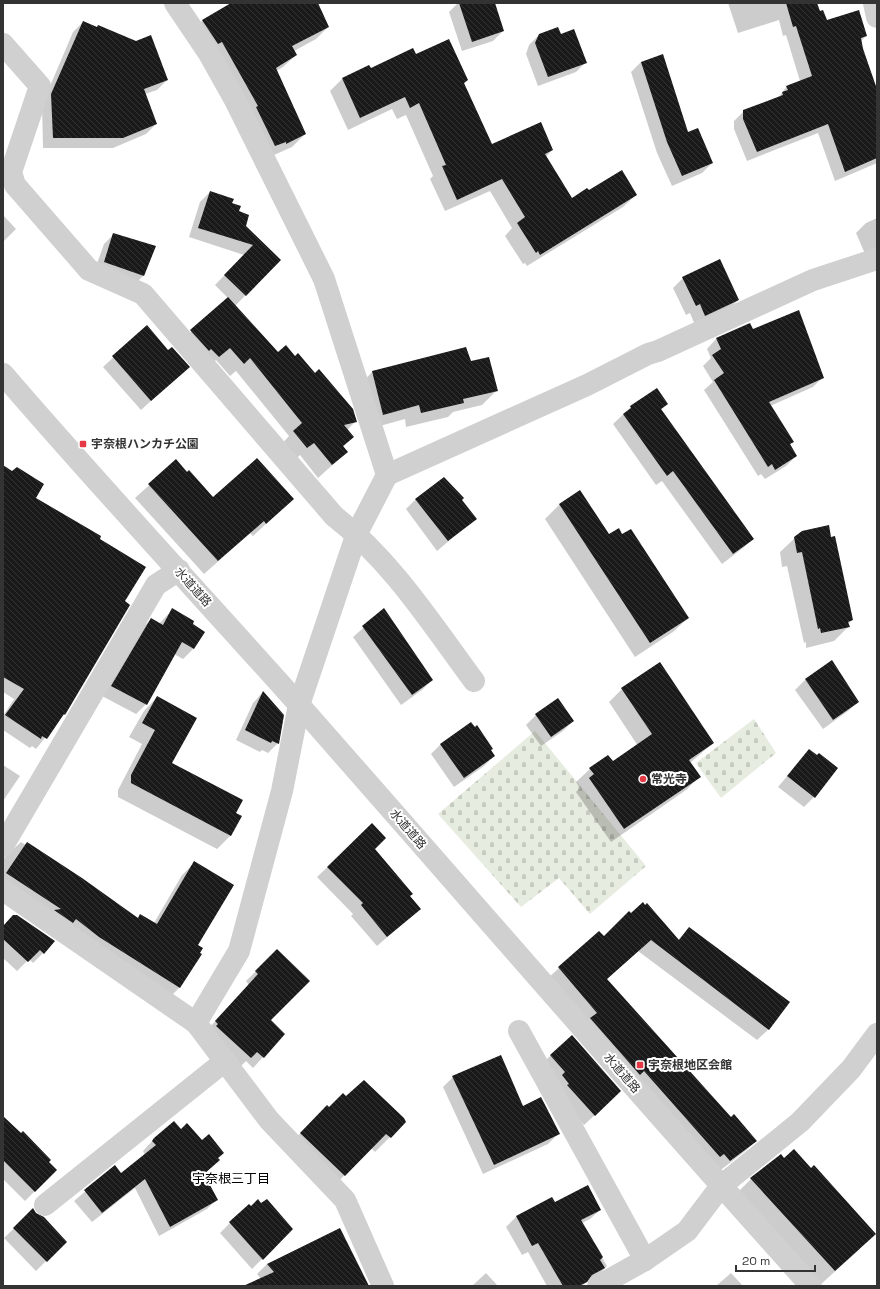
<svg xmlns="http://www.w3.org/2000/svg" width="880" height="1289" viewBox="0 0 880 1289" font-family="'Space Grotesk','Noto Sans JP',sans-serif">
	<style>
		.cemetery { fill: url(#cemetery-stones) }
		.shadow { fill: #0003 }
		.building { fill: url(#building-back-hatch) }
		.lines { fill: none; stroke-linecap: round; stroke-linejoin: round }
		.minor { stroke: #d0d0d0; stroke-width: 22 }
		.poi-dot { fill: #e63946; stroke: #fff; stroke-width: 1.5 }
		.labels { text-anchor: middle; dominant-baseline: central; stroke-width: 4; stroke-linejoin: round; paint-order: stroke }
		.poi-label { font-size: 12px; font-weight: bold; fill: #333; stroke: #fff; text-anchor: start }
		.street-label { font-size: 12px; fill: #333; stroke: #fff }
		.neighbourhood-label { font-size: 13px; fill: #000; stroke: #fff }
	</style>
	<defs>
		<pattern id="cemetery-stones" width="16" height="16" patternUnits="userSpaceOnUse"><rect width="16" height="16" fill="#e6ecdf"/><path d="M2 7V4a2 2 0 0 1 4 0v3zM10 15v-3a2 2 0 0 1 4 0v3z" fill="#c6cbc0"/></pattern>
		<pattern id="building-back-hatch" width="6" height="6" patternUnits="userSpaceOnUse"><rect width="6" height="6" fill="#1a1a1a"/><path d="M-1 5l2 2M0 0l6 6M5-1l2 2" fill="none" stroke="#333"/></pattern>
	</defs>
	<rect width="100%" height="100%" fill="#fff"/>
	<g class="cemetery">
		<path d="M754 719 776 753 721 798 696 763Z"/>
		<path d="M535 731 646 866 590 914 559 878 521 907 438 814Z"/>
	</g>
	<g class="shadow">
		<path d="M233 3H317L328 27 316 39 294 51 296 55 283 67 276 71 305 134 292 147 274 155 190 33 202 21Z"/>
		<path d="M458 3H493L503 31 493 41 462 51 449 12Z"/>
		<path d="M728 3H816L820 13 826 22 866 36 861 41 877 92V163L835 181 818 133 747 161 734 129V121L744 111 778 98 787 86 800 81 786 35 783 36 779 20 738 33Z"/>
		<path d="M83 22 167 80 157 90 145 94 156 124 146 134 113 148H43L42 105 73 32Z"/>
		<path d="M539 35H560L586 62 576 72 538 86 526 54 529 45Z"/>
		<path d="M416 56 467 80 463 84 491 146 552 150 546 157 571 199 589 191 636 195 623 207 527 266 525 263 523 264 505 236 512 228 490 191 445 211 430 179 433 176 406 115 397 119 392 109 348 130 330 91 342 79 369 67 370 70Z"/>
		<path d="M662 56 687 134 712 163 702 173 672 186 657 153 631 72 641 62Z"/>
		<path d="M210 192 231 204 245 226 280 260 235 306 278 353 356 421 347 430 353 437 343 447 347 452 318 478 300 455 294 461 281 445 289 436 236 371 230 376 216 360 205 370 178 344 228 298 215 285 244 255 189 237 200 202Z"/>
		<path d="M3 215 16 229 3 242Z"/>
		<path d="M877 218V260L866 256 856 233 866 223Z"/>
		<path d="M114 234 155 247 143 276 133 286 94 272 104 244Z"/>
		<path d="M683 278 738 300 728 310 695 325 690 313 686 315 673 288Z"/>
		<path d="M749 324 752 331 823 377 813 387 770 406 792 442 790 445 796 456 786 466 765 479 761 474 758 476 704 390 713 382 703 366 711 358 707 349 716 339Z"/>
		<path d="M147 326 168 351 188 367 141 410 103 367Z"/>
		<path d="M470 362 497 390 482 405 453 412 448 417 406 427 405 419 369 429 358 387 372 372Z"/>
		<path d="M667 404 660 411 753 539 743 548 722 564 662 481 656 485 613 424 631 407Z"/>
		<path d="M257 460 293 499 253 536 250 533 204 574 135 498 176 461 213 498Z"/>
		<path d="M3 466 35 498 99 539 123 602 64 714 36 749 32 746 30 748 3 730V716L14 699 3 692Z"/>
		<path d="M416 499 460 500 475 519 437 551 406 509Z"/>
		<path d="M560 504 609 536 688 618 673 632 635 657 545 519Z"/>
		<path d="M795 538 852 620 848 624V627L834 641 806 648V642L804 643 787 566 782 567 780 552Z"/>
		<path d="M172 610 203 632 193 649 183 659 174 654 146 704 136 714 102 696 141 629 151 619 159 624Z"/>
		<path d="M384 610 432 680 422 690 401 705 353 637Z"/>
		<path d="M832 662 858 702 848 711 823 729 795 690 805 680Z"/>
		<path d="M622 689 713 743 690 763 699 777 686 790 611 842 576 792 580 788 576 782 590 769 613 763 638 746 609 702Z"/>
		<path d="M262 693 283 716 278 743 268 753 262 750 260 752 236 740 253 703Z"/>
		<path d="M157 697 171 764 240 816 230 836 217 849 118 797V790L142 744 129 737 144 711Z"/>
		<path d="M536 715 573 721 563 731 541 746 526 725Z"/>
		<path d="M441 744 490 750 494 756 484 766 454 787 431 754Z"/>
		<path d="M809 750 817 757 814 797 804 807 778 787Z"/>
		<path d="M3 765 20 776 3 801Z"/>
		<path d="M372 825 374 850 420 909 377 946 351 916 353 914 317 877Z"/>
		<path d="M21 842 137 919 141 915 154 923 182 875 194 863 196 946 180 987 168 999 3 890V859Z"/>
		<path d="M17 916 43 953 33 963 29 959 17 971 3 958V927Z"/>
		<path d="M689 928 769 1029 757 1040 638 951 606 980 731 1118 756 1141 744 1152 718 1172 547 979 599 932 604 937 678 940Z"/>
		<path d="M277 950 269 1020 284 1034 253 1068 246 1061 240 1067 206 1031 249 985 246 981Z"/>
		<path d="M551 1055 610 1101 584 1125 558 1095 541 1065Z"/>
		<path d="M500 1057 523 1107 558 1134 548 1144 483 1174 443 1087 453 1077Z"/>
		<path d="M346 1097 405 1122 375 1152 371 1148 330 1190 286 1148 327 1106 329 1108Z"/>
		<path d="M3 1123 56 1170 25 1201 3 1179Z"/>
		<path d="M180 1130 217 1158 204 1174 217 1199 207 1209 159 1236 135 1188 92 1222 74 1201 115 1166 121 1174 145 1155 143 1151 155 1138Z"/>
		<path d="M751 1179 860 1249 820 1285 736 1194Z"/>
		<path d="M551 1198 555 1204 600 1210 590 1219 582 1223 607 1266 597 1276 581 1286H547L528 1252 522 1255 506 1227 516 1217Z"/>
		<path d="M33 1210 65 1242 36 1271 4 1238Z"/>
		<path d="M230 1223 292 1229 252 1269 220 1233Z"/>
		<path d="M339 1229 364 1286H253L261 1279 257 1274 267 1264Z"/>
		<path d="M486 1273 498 1286H472Z"/>
		<path d="M731 1273 743 1286H716Z"/>
	</g>
	<g class="building">
		<path d="M231 3H318L329 27 292 46 297 55 276 68 306 134 286 144V142L275 146 256 107 258 106 222 42 218 44 202 20Z"/>
		<path d="M459 3H495L504 31 472 42Z"/>
		<path d="M786 3H817L820 11 823 10 827 20 859 10 867 36 861 38 863 49 877 89V158L845 172 828 124 757 152 743 119V110L783 95 782 92 788 90 786 86 812 76 796 26 793 27Z"/>
		<path d="M83 21 97 27 98 25 136 41 151 35 168 80 144 89 157 124 123 138H53L51 94Z"/>
		<path d="M558 27 561 34 574 29 587 63 548 77 535 43 539 34Z"/>
		<path d="M449 39 468 80 464 83 492 144 541 122 553 150 545 154 572 198 587 188 589 190 622 170 637 195 540 255 538 251 536 253 517 223 525 217 502 179 457 200 442 166 446 165 419 103 410 108 405 97 360 118 342 78 369 65 371 68 413 48 416 54Z"/>
		<path d="M663 54 688 132 698 128 713 163 682 176 667 142 641 62Z"/>
		<path d="M210 191 234 199 232 203 241 206 239 211 249 215 246 226 281 260 246 296 224 275 253 245 198 228Z"/>
		<path d="M113 233 156 246 144 276 104 262Z"/>
		<path d="M720 259 739 300 705 316 700 304 696 306 682 277Z"/>
		<path d="M228 297 278 352 286 345 295 356 298 353 315 373 319 369 353 409 357 422 344 425 354 437 343 446 348 452 332 465 314 443 307 448 293 431 302 423 250 358 244 364 230 348 219 357 211 349 209 351 190 330Z"/>
		<path d="M799 310 824 378 769 402 794 442 790 444 797 456 775 470 772 464 768 467 714 380 724 373 712 355 721 349 716 338 750 323 753 329Z"/>
		<path d="M147 325 168 350 172 347 190 367 151 401 112 356Z"/>
		<path d="M466 347 471 361 489 357 498 391 463 399 464 403 421 413 419 405 383 415 372 371Z"/>
		<path d="M657 388 668 404 661 409 754 539 733 554 673 471 667 476 623 414 631 408 630 406Z"/>
		<path d="M257 458 294 499 266 524 264 521 218 561 148 484 176 459 187 472 189 470 213 497Z"/>
		<path d="M3 465 12 471 17 467 44 484 36 498 101 536 100 539 146 567 125 601 130 605 65 715 64 714 47 739 42 736 41 739 5 715 24 689 3 677Z"/>
		<path d="M444 477 464 498 462 500 477 519 448 541 415 499Z"/>
		<path d="M580 490 609 534 619 528 622 534 631 529 689 618 650 643 559 504Z"/>
		<path d="M829 525 831 537 835 536 853 620 848 622 850 627 821 633 820 628 818 629 802 552 797 553 794 537 802 531Z"/>
		<path d="M172 608 194 621 193 624 205 632 194 649 182 642 147 705 111 686 151 618 163 625Z"/>
		<path d="M384 608 433 680 412 695 362 626Z"/>
		<path d="M832 660 859 702 833 720 805 679Z"/>
		<path d="M660 662 714 743 689 760 701 777 624 829 589 778 594 774 589 768 608 755 613 761 652 734 621 688Z"/>
		<path d="M263 691 284 715 279 744 272 741 271 743 245 730Z"/>
		<path d="M157 696 197 718 172 763 243 800 236 813 242 816 231 836 131 783V775L155 730 142 723Z"/>
		<path d="M558 698 574 721 551 737 535 714Z"/>
		<path d="M471 722 475 727 477 725 493 749 491 750 495 756 464 778 440 744Z"/>
		<path d="M809 749 817 755 819 753 838 768 815 798 787 776Z"/>
		<path d="M372 823 386 838 375 849 413 894 410 896 421 909 387 937 361 905 363 903 327 867Z"/>
		<path d="M27 842 82 878 138 918 140 914 157 924 194 861 234 885 198 945 203 948 200 953 202 954 180 988 99 937 76 919 73 923 54 910 61 909 6 873Z"/>
		<path d="M643 902 645 905 647 903 679 940 689 927 790 1002 769 1030 651 940 607 979 731 1117 734 1114 757 1141 730 1161 724 1154 720 1157 644 1071 640 1075 590 1018 597 1013 558 967 599 931 604 936 629 911 631 913Z"/>
		<path d="M13 915H17L55 941 44 954 40 950 28 962 3 939V926Z"/>
		<path d="M277 949 310 981 271 1020 285 1034 264 1058 257 1052 251 1058 216 1026 218 1024 215 1021 258 974 255 971Z"/>
		<path d="M572 1035 621 1091 595 1116 567 1085 569 1084 562 1075 565 1072 550 1055Z"/>
		<path d="M501 1055 523 1106 541 1097 560 1134 494 1165 452 1076Z"/>
		<path d="M364 1080 404 1118 406 1122 391 1138 386 1134 345 1176 300 1133 327 1105 329 1107 343 1093 346 1096Z"/>
		<path d="M3 1116 21 1133 23 1131 51 1160 49 1162 57 1170 35 1192 3 1160Z"/>
		<path d="M174 1121 181 1129 187 1123 202 1140 209 1134 224 1153 218 1158 220 1160 204 1174 218 1200 170 1227 145 1179 102 1213 84 1190 115 1165 121 1173 156 1145 152 1141 154 1138Z"/>
		<path d="M794 1149 811 1168 814 1165 876 1234 835 1271 750 1178 781 1154 784 1158Z"/>
		<path d="M588 1185 601 1210 581 1220 603 1257 600 1260 605 1268 592 1275 587 1282 579 1286H563L538 1243 532 1246 516 1216 552 1197 555 1202Z"/>
		<path d="M258 1199 261 1203 267 1199 293 1229 263 1260 229 1222 249 1204 251 1206Z"/>
		<path d="M33 1208 36 1213 44 1217 67 1242 47 1262 13 1228Z"/>
		<path d="M340 1228 369 1286H243L274 1272 267 1264Z"/>
	</g>
	<g class="lines">
		<g class="minor">
			<path d="M175 3 208 52 236 102 324 279 387 475 357 533 299 705 282 791 239 951 196 1023"/>
			<path d="M874 3 877 17"/>
			<path d="M3 44 40 86 11 172 15 185 89 270 143 294 334 516C392 561 431 623 474 681"/>
			<path d="M3 374C100 487 202 596 301 707 471 900 639 1095 811 1286"/>
			<path d="M387 475 587 385 648 354 658 351 813 280 877 259"/>
			<path d="M3 846 156 585 179 570"/>
			<path d="M3 890 196 1023 269 1120 345 1200 383 1286"/>
			<path d="M519 1031 645 1260"/>
			<path d="M45 1205 225 1061"/>
			<path d="M598 1286 645 1260 687 1231 721 1186 800 1122 851 1069 877 1034"/>
		</g>
	</g>
	<g class="poi-dot">
		<rect x="79" y="440" width="8" height="8" rx="2"/>
		<circle cx="643" cy="779" r="4"/>
		<rect x="636" y="1061" width="8" height="8" rx="2"/>
	</g>
	<g class="labels">
		<g class="poi-label">
			<text x="91" y="444">宇奈根ハンカチ公園</text>
			<text x="651" y="779">常光寺</text>
			<text x="648" y="1065">宇奈根地区会館</text>
		</g>
		<g class="street-label">
			<text transform="translate(193 587) rotate(48)">水道道路</text>
			<text transform="translate(408 829) rotate(49)">水道道路</text>
			<text transform="translate(622 1073) rotate(49)">水道道路</text>
		</g>
		<g class="neighbourhood-label">
			<text x="231" y="1178">宇奈根三丁目</text>
		</g>
	</g>
	<rect width="880" height="1289" fill="none" stroke="#333333" stroke-width="8"/>
	<path d="M736 1265v6h79v-6" fill="none" stroke="#333333" stroke-width="2"/>
	<text x="742" y="1265" font-size="12" fill="#333333" stroke="#ffffff" stroke-width="3" paint-order="stroke">20 m</text>
</svg>
